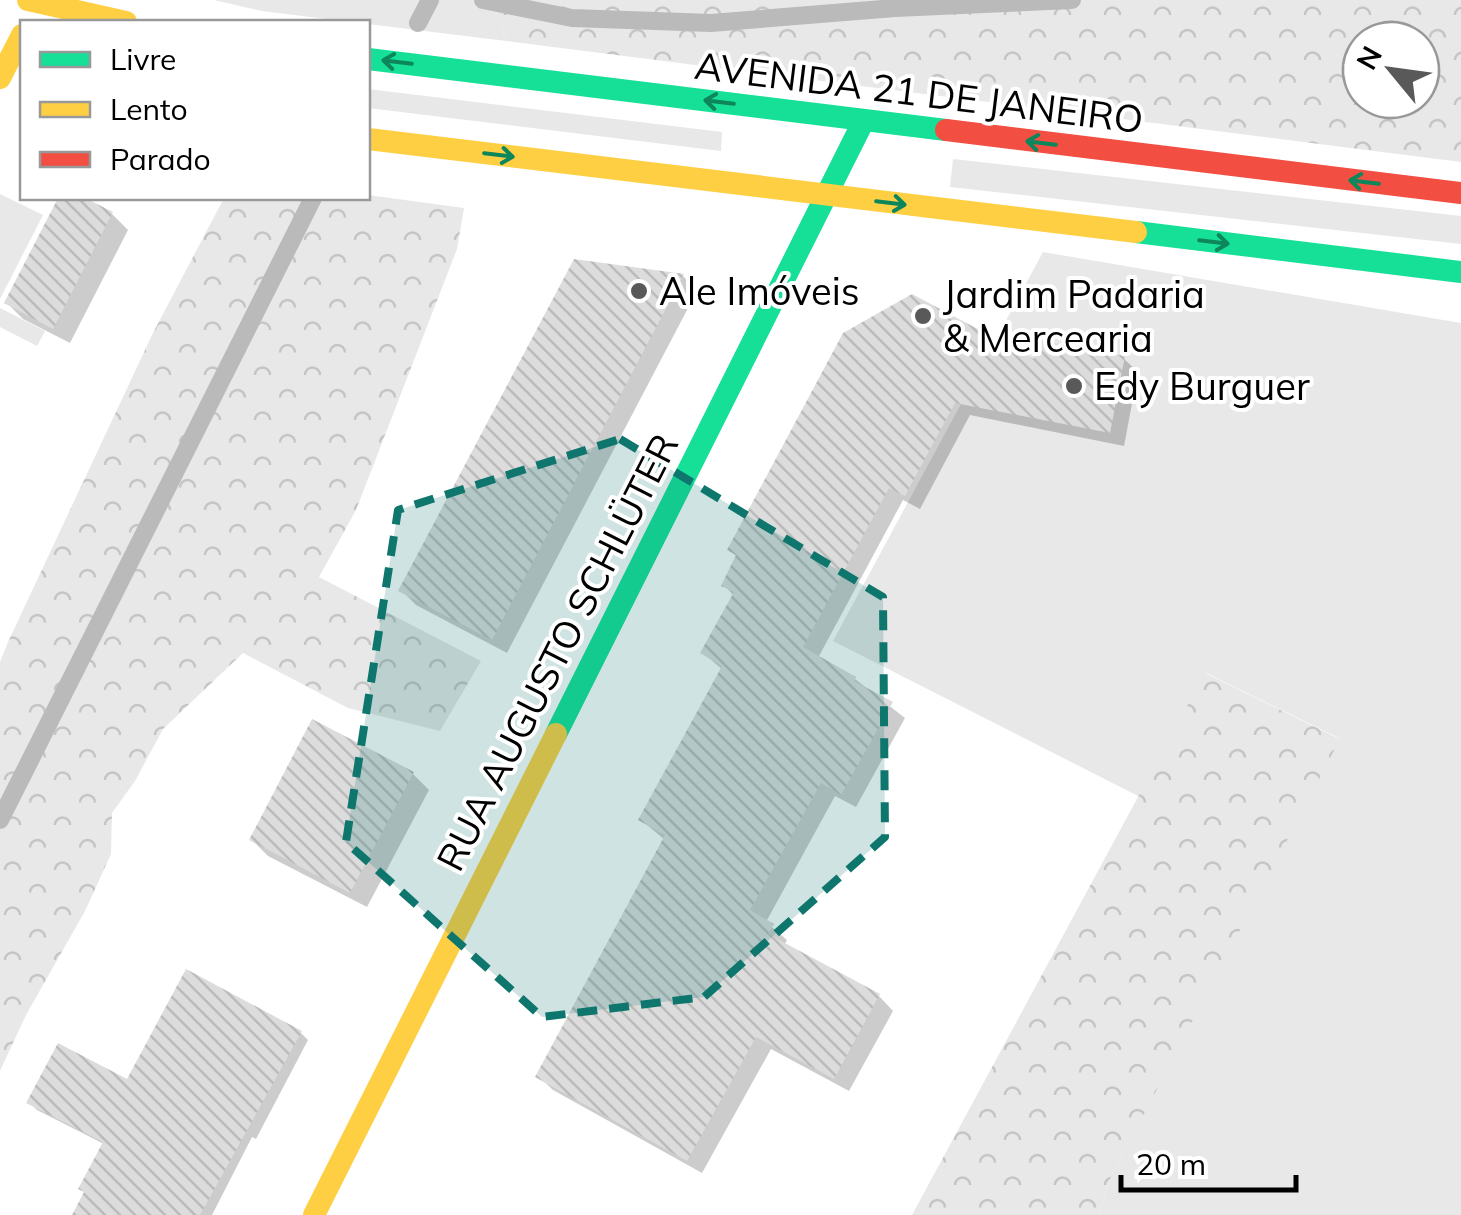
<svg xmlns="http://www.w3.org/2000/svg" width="1461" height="1215" viewBox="0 0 1461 1215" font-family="Mulish,sans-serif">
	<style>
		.grass { fill: #e8e8e8 }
		.forest { fill: url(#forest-crowns); fill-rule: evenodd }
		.shadow { fill: #0003 }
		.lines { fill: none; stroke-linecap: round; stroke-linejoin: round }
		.stream { stroke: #bababa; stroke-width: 18 }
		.building { fill: url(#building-back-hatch) }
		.fast { stroke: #16e098; stroke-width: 22 }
		.slow { stroke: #ffcf43; stroke-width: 22 }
		.jam { stroke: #f24e42; stroke-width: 22 }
		.oneway { stroke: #0d865b }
		.marked { fill: #0f766e; fill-opacity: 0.2; stroke: #0f766e; stroke-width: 8; stroke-dasharray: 20 12; stroke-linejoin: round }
		.poi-dot { fill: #595959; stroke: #fff; stroke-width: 4 }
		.labels { text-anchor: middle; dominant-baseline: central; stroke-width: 8; stroke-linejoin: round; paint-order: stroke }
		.street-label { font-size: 38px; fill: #000; stroke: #fff }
		.poi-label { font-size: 38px; fill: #000; stroke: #fff; text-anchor: start }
	</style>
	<defs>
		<pattern id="forest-crowns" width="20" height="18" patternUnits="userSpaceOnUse" patternTransform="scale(2.5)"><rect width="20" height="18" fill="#e8e8e8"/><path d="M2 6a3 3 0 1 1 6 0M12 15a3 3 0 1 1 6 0" fill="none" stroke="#c5c5c5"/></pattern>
		<pattern id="building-back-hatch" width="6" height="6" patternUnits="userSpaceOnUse" patternTransform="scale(2.5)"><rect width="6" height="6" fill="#dcdcdc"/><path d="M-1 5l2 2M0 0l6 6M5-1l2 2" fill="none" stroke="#bbb"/></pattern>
	</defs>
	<rect width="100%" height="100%" fill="#fff"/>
	<g class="grass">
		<path d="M214 0H492L506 41 262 11Z"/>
		<path d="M368 89 722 132 721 151 368 108Z"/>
		<path d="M953 159 1461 216V244L950 187Z"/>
		<path d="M0 194 43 215 0 299Z"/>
		<path d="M1043 252 1461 323V1215H1099L1110 1179 1339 738 1206 673 1140 797 833 641Z"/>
		<path d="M0 308 45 331 37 346 0 327Z"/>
	</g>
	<g class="forest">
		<path d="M492 0H1461V162L506 41ZM1361 40H1421V100H1361Z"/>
		<path d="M368 195 464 208 457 249 356 510 319 577 481 661 440 731 348 708 243 653 163 729 135 781 112 813 111 854 85 911 26 1015 0 1071V662L8 642 153 333 224 198H368Z"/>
		<path d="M1205 673 1340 739 1110 1179 1099 1215H912Z"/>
	</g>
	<g class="shadow">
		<path d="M61 198H80L112 214 128 230 70 343 23 319 7 303Z"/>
		<path d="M683 276 697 291 507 653 416 605 401 590Z"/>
		<path d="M845 335 1036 362 1123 358 1138 372 1124 446 970 415 920 509 903 500 818 658 855 679 905 718 856 807 835 796 766 922 787 940 784 946 879 996 893 1011 849 1091 771 1049 702 1173 553 1090 538 1076 665 840 641 820 723 670 703 653 734 596 724 585 738 558 730 550Z"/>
		<path d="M413 774 429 790 367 907 268 856 252 840Z"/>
		<path d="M301 1033 308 1040 256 1139 252 1137 212 1215H75L104 1144 37 1110 30 1103 128 1082Z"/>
	</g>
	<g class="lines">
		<g class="stream">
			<path d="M483 0 572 18 711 23 895 8 1072 0"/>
			<path d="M418 23 430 0"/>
			<path d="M0 820 313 198"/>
		</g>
	</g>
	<g class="building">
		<path d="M58 198H85L113 212 53 329 4 303Z"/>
		<path d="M574 259 684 274 492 640 398 591Z"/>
		<path d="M912 294 1034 359 1038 340 1125 356 1110 433 955 403 905 496 889 488 803 647 856 677 854 681 893 702 841 795 821 783 750 910 774 924 768 934 880 994 834 1079 756 1037 687 1161 535 1077 665 835 638 820 722 666 700 653 734 592 721 586 736 555 727 550 843 333Z"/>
		<path d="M312 719 414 772 350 893 249 840Z"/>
		<path d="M186 969 302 1031 200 1215H72L84 1192 78 1189 103 1142 26 1103 58 1043 127 1079Z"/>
	</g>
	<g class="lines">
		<g class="fast">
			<path d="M368 59 946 130"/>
			<path d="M1136 232 1461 272"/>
			<path d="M556 734 863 122"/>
		</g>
		<g class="slow">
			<path d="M28 0 126 22"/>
			<path d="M0 78 22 35"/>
			<path d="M368 139 1136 232"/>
			<path d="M314 1215 556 734"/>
		</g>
		<path class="jam" d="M946 130 1461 193"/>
	</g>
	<defs><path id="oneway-shaft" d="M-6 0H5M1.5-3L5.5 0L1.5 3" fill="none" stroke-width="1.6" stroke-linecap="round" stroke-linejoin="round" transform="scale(2.5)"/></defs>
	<g class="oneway">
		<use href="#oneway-shaft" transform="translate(397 62) rotate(-173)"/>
		<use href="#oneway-shaft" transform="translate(719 102) rotate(-173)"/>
		<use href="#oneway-shaft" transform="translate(1041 143) rotate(-173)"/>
		<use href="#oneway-shaft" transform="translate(499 155) rotate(7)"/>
		<use href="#oneway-shaft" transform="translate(1364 182) rotate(-173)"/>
		<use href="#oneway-shaft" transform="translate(891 203) rotate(7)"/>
		<use href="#oneway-shaft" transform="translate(1214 242) rotate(7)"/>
	</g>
	<path class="marked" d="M620 439 883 597 885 837 704 997 542 1017 346 842 398 510Z"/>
	<g class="poi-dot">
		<circle cx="639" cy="291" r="10"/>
		<circle cx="923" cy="316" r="10"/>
		<circle cx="1074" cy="386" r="10"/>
	</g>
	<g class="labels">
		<g class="street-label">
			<text transform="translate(919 92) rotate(7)">AVENIDA 21 DE JANEIRO</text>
			<text transform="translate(557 652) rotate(-63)">RUA AUGUSTO SCHLÜTER</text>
		</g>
		<g class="poi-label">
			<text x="659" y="291">Ale Imóveis</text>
			<text x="943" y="294">Jardim Padaria<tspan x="943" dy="44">&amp; Mercearia</tspan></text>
			<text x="1094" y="386">Edy Burguer</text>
		</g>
	</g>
	<rect x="20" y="20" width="350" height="180" fill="#ffffff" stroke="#999999" stroke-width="2.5"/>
	<rect x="40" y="52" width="50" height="15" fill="#16e098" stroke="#999999" stroke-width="2.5"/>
	<text x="110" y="70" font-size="30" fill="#000000">Livre</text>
	<rect x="40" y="102" width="50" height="15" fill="#ffcf43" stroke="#999999" stroke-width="2.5"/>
	<text x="110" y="120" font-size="30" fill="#000000">Lento</text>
	<rect x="40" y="152" width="50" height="15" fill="#f24e42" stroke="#999999" stroke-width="2.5"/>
	<text x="110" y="170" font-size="30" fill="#000000">Parado</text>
	<g transform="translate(1391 70) rotate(299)"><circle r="48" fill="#ffffff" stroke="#999999" stroke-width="2.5"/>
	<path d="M0-8L18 38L0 25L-18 38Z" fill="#595959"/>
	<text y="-15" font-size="28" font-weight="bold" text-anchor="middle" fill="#000000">N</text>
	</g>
	<path d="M1121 1175v15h175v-15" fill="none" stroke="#000000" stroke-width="5"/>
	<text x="1136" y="1175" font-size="30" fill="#000000" stroke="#ffffff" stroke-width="8" paint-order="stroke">20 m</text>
</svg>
